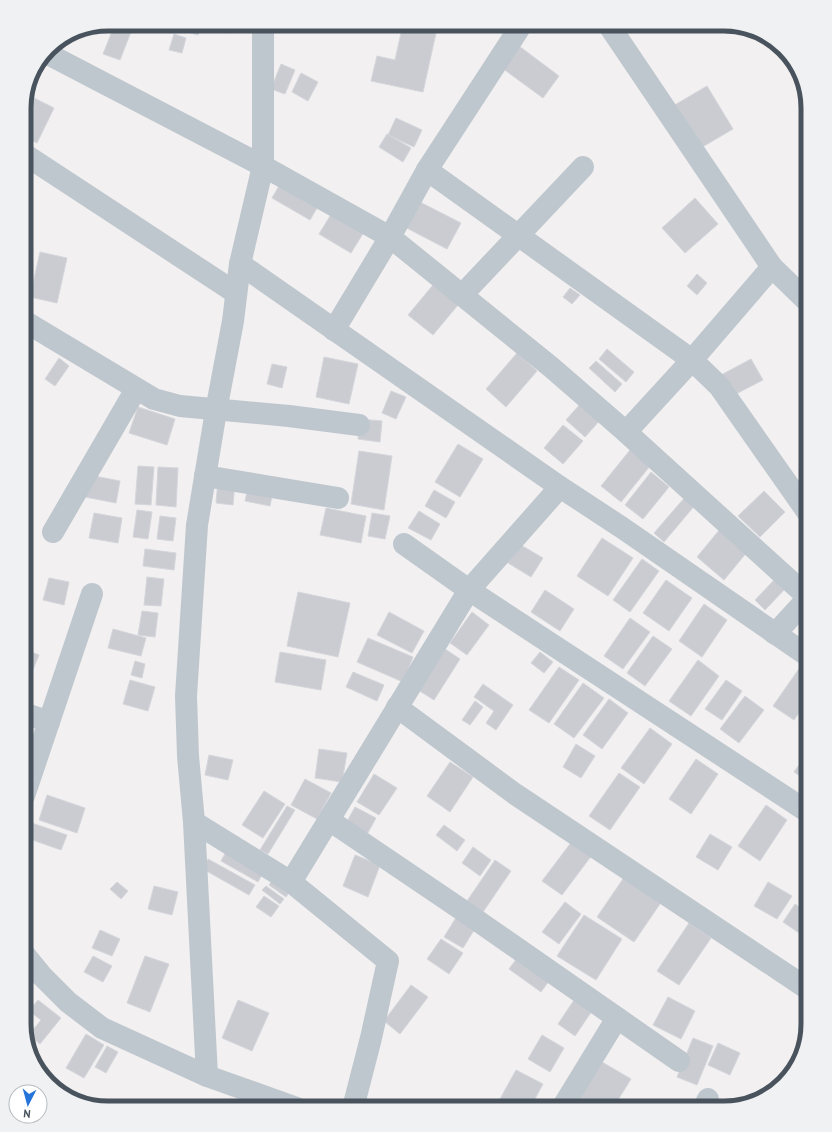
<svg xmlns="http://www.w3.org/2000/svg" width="832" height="1132" viewBox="0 0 832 1132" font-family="'PT Sans',sans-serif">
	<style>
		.building { fill: #caccd2; stroke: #d4d6db }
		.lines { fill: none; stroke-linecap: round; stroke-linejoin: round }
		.minor { stroke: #bfc7ce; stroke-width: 22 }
		.rim { fill: none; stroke: #49535d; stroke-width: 5 }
	</style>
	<rect width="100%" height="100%" fill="#f2f0f0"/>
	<g class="building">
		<path d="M115 24H134L120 60 103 54Z"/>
		<path d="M159 24H201L198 35Z"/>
		<path d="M204 24H233L230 33 203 26Z"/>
		<path d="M403 24H438L423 92 371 81 377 56 395 60Z"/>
		<path d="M174 34 186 38 182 53 169 50Z"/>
		<path d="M519 46 559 76 543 98 502 68Z"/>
		<path d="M281 64 295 70 285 94 271 89Z"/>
		<path d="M301 73 318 82 308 101 292 92Z"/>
		<path d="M707 86 733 129 699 149 673 106Z"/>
		<path d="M26 94 54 108 37 143 24 137V102Z"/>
		<path d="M396 118 422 130 414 147 388 135Z"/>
		<path d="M387 134 411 148 403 162 379 147Z"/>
		<path d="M279 186 317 208 310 220 272 198Z"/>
		<path d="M412 198 461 223 447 249 399 224Z"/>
		<path d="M695 198 718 224 685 253 662 228Z"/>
		<path d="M335 208 367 227 351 253 319 234Z"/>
		<path d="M40 252 67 258 57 303 30 297Z"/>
		<path d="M697 274 707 283 697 295 687 286Z"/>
		<path d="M438 279 463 299 433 335 408 315Z"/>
		<path d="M570 288 580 295 572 304 563 297Z"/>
		<path d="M607 349 634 372 626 382 599 359Z"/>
		<path d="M517 353 537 371 506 407 486 389Z"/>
		<path d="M324 357 358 364 349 404 316 397Z"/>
		<path d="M59 358 69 366 55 386 45 379Z"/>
		<path d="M751 359 763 380 732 396 721 375Z"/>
		<path d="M596 361 622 384 615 392 589 368Z"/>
		<path d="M272 364 287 367 282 388 267 384Z"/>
		<path d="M391 391 406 397 396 419 382 413Z"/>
		<path d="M582 402 601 419 585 437 566 420Z"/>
		<path d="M138 407 175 419 167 445 129 433Z"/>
		<path d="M360 419 382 421 380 442 358 439Z"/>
		<path d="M563 425 583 441 563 464 544 448Z"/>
		<path d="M458 444 483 459 460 497 435 482Z"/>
		<path d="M630 450 650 466 621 502 601 486Z"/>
		<path d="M359 451 392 456 384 510 351 504Z"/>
		<path d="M138 466 154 467 151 505 135 504Z"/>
		<path d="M158 467 178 468 176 507 156 505Z"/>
		<path d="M651 472 669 487 643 519 625 505Z"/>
		<path d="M89 475 120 481 116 503 85 497Z"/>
		<path d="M218 480 235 482 233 505 216 503Z"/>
		<path d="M248 487 273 491 270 506 245 501Z"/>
		<path d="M434 490 455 502 446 518 425 506Z"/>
		<path d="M764 491 785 512 760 537 738 516Z"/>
		<path d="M686 496 696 504 664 542 654 533Z"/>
		<path d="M326 508 366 516 361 543 320 535Z"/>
		<path d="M137 510 152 512 148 539 133 537Z"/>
		<path d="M419 511 440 524 431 540 408 528Z"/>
		<path d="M94 513 122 518 118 543 89 538Z"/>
		<path d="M372 513 390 516 385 539 368 536Z"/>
		<path d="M160 516 176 518 173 541 157 539Z"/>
		<path d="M721 528 748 551 724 580 697 557Z"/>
		<path d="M602 538 633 558 608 596 577 576Z"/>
		<path d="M519 544 543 558 531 577 508 563Z"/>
		<path d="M145 549 176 553 174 570 143 566Z"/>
		<path d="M642 559 659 571 630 612 613 600Z"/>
		<path d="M147 577 164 579 161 606 144 605Z"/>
		<path d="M49 578 69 582 64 605 43 600Z"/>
		<path d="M776 578 786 588 765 610 755 600Z"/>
		<path d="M666 580 692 598 669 631 643 613Z"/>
		<path d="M545 590 574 609 560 631 531 612Z"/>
		<path d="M298 592 350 603 338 657 287 646Z"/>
		<path d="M704 604 727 620 702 657 679 641Z"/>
		<path d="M142 611 158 613 155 637 138 635Z"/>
		<path d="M389 612 424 631 412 653 377 635Z"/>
		<path d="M472 612 489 625 467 655 450 643Z"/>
		<path d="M630 618 650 632 623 669 604 656Z"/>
		<path d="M113 629 146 638 141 656 108 648Z"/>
		<path d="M653 636 672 649 645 686 627 673Z"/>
		<path d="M368 638 413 657 403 682 357 662Z"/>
		<path d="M24 649 39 655 29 679 24 677Z"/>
		<path d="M445 649 460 659 434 700 418 690Z"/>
		<path d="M280 652 326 660 321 690 275 682Z"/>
		<path d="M540 652 553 662 544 673 531 663Z"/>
		<path d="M698 660 719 676 691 716 669 701Z"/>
		<path d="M135 661 145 664 142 678 131 675Z"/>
		<path d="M803 663 808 667V700L794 720 773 706Z"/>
		<path d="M559 667 579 680 549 723 529 710Z"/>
		<path d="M353 672 384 685 377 701 346 687Z"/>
		<path d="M130 680 155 687 148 711 123 704Z"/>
		<path d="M726 680 742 691 722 720 705 709Z"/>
		<path d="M583 683 604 698 574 738 554 724Z"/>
		<path d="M483 684 513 705 496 730 486 723 494 711 474 697Z"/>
		<path d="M745 696 764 710 739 743 720 729Z"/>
		<path d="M609 699 628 713 602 749 583 735Z"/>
		<path d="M475 701 483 707 470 725 462 720Z"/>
		<path d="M650 728 672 744 644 784 621 768Z"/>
		<path d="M576 744 595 756 581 778 563 767Z"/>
		<path d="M319 749 347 753 342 782 315 778Z"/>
		<path d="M808 752V781L794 772Z"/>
		<path d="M209 755 233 760 228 780 205 775Z"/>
		<path d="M696 759 718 774 691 814 669 799Z"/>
		<path d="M450 762 473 777 450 812 427 796Z"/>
		<path d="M619 773 640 787 610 830 589 816Z"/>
		<path d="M374 774 397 788 379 815 357 802Z"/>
		<path d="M305 779 331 793 317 819 291 805Z"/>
		<path d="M264 791 285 804 263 838 242 825Z"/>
		<path d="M47 795 85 808 77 833 39 820Z"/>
		<path d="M766 805 787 820 760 861 738 846Z"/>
		<path d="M287 806 295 810 268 854 260 850Z"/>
		<path d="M355 807 376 818 365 838 344 827Z"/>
		<path d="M26 821 67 835 61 850 24 837V827Z"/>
		<path d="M444 825 465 840 457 851 436 835Z"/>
		<path d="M710 834 732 847 718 870 696 857Z"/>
		<path d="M573 840 592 855 562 895 542 881Z"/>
		<path d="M473 847 491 860 480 876 462 863Z"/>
		<path d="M227 850 264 871 258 882 221 861Z"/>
		<path d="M355 855 380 865 368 897 343 886Z"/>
		<path d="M208 859 255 885 249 895 203 869Z"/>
		<path d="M495 860 511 871 483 912 467 901Z"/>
		<path d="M627 873 664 898 634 942 597 917Z"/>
		<path d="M273 879 290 891 286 897 269 885Z"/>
		<path d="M117 882 128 891 121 899 110 889Z"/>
		<path d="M768 882 792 896 777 919 754 906Z"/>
		<path d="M154 886 178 892 172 915 148 909Z"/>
		<path d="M266 886 284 899 280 904 262 890Z"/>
		<path d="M264 896 279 906 271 917 256 907Z"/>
		<path d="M565 902 581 914 559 944 542 932Z"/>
		<path d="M795 904 808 913V932L805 937 783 922Z"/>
		<path d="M584 915 622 939 596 980 557 956Z"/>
		<path d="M457 916 476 927 463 948 444 937Z"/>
		<path d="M689 923 711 938 679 985 657 971Z"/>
		<path d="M100 930 120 939 112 956 92 948Z"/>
		<path d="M441 939 463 953 449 974 427 959Z"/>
		<path d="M520 954 552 977 541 992 509 969Z"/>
		<path d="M93 956 112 966 103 982 84 972Z"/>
		<path d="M145 956 169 964 150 1012 127 1003Z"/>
		<path d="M411 985 428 997 400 1034 384 1021Z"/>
		<path d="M578 994 596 1005 575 1036 558 1024Z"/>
		<path d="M668 997 695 1011 681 1039 653 1025Z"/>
		<path d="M38 1000 61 1018 40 1044 29 1035 41 1020 29 1011Z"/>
		<path d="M238 1000 269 1013 252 1051 222 1038Z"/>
		<path d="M86 1034 104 1045 84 1078 66 1068Z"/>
		<path d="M542 1035 564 1048 550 1072 528 1059Z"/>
		<path d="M693 1038 713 1046 697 1085 677 1077Z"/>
		<path d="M718 1043 740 1053 730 1075 708 1065Z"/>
		<path d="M107 1046 118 1052 106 1073 95 1067Z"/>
		<path d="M602 1062 631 1079 613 1108H592L579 1100Z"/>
		<path d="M516 1070 543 1084 530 1108H495Z"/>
	</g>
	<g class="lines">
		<g class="minor">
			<path d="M263 24V166L240 264 233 321 216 411 197 525 186 696 188 756 194 822 207 1076 297 1108"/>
			<path d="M608 24 772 267 808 302"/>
			<path d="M46 53 263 166 390 237 551 367 626 432 808 597"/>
			<path d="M24 154 236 293"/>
			<path d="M427 170 692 360 719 386 808 513"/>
			<path d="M240 264 560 487 621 527 808 656"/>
			<path d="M462 295 583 167"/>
			<path d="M24 321 154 399 180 406 289 416 359 425"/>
			<path d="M334 330 390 237 427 170 522 24"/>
			<path d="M626 432 692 360 772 267"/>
			<path d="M205 476 338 498"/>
			<path d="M53 532 136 389"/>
			<path d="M404 544 469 590 808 812"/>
			<path d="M775 634 808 598"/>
			<path d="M397 707 515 794 808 989"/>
			<path d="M24 713 49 722"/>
			<path d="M24 796 92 594"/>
			<path d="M329 820 465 912 679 1061"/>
			<path d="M194 822 291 882 469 590 560 487"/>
			<path d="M291 882 388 961 371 1038 353 1108"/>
			<path d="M24 954 42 976 68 1002 102 1028 207 1076"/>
			<path d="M562 1108 617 1018"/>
			<path d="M704 1108 708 1099"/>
		</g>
	</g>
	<path d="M0 0H832V1132H0ZM108 31H724A77 77 0 0 1 801 108V1024A77 77 0 0 1 724 1101H108A77 77 0 0 1 31 1024V108A77 77 0 0 1 108 31Z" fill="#f0f1f2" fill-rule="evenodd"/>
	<path class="rim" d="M108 31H724A77 77 0 0 1 801 108V1024A77 77 0 0 1 724 1101H108A77 77 0 0 1 31 1024V108A77 77 0 0 1 108 31Z"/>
	<g transform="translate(28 1104) rotate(186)"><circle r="19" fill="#ffffff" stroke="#b6babe"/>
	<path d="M0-3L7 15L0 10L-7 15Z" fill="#2474d9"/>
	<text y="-6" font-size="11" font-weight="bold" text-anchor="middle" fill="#49535d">N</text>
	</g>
</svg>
